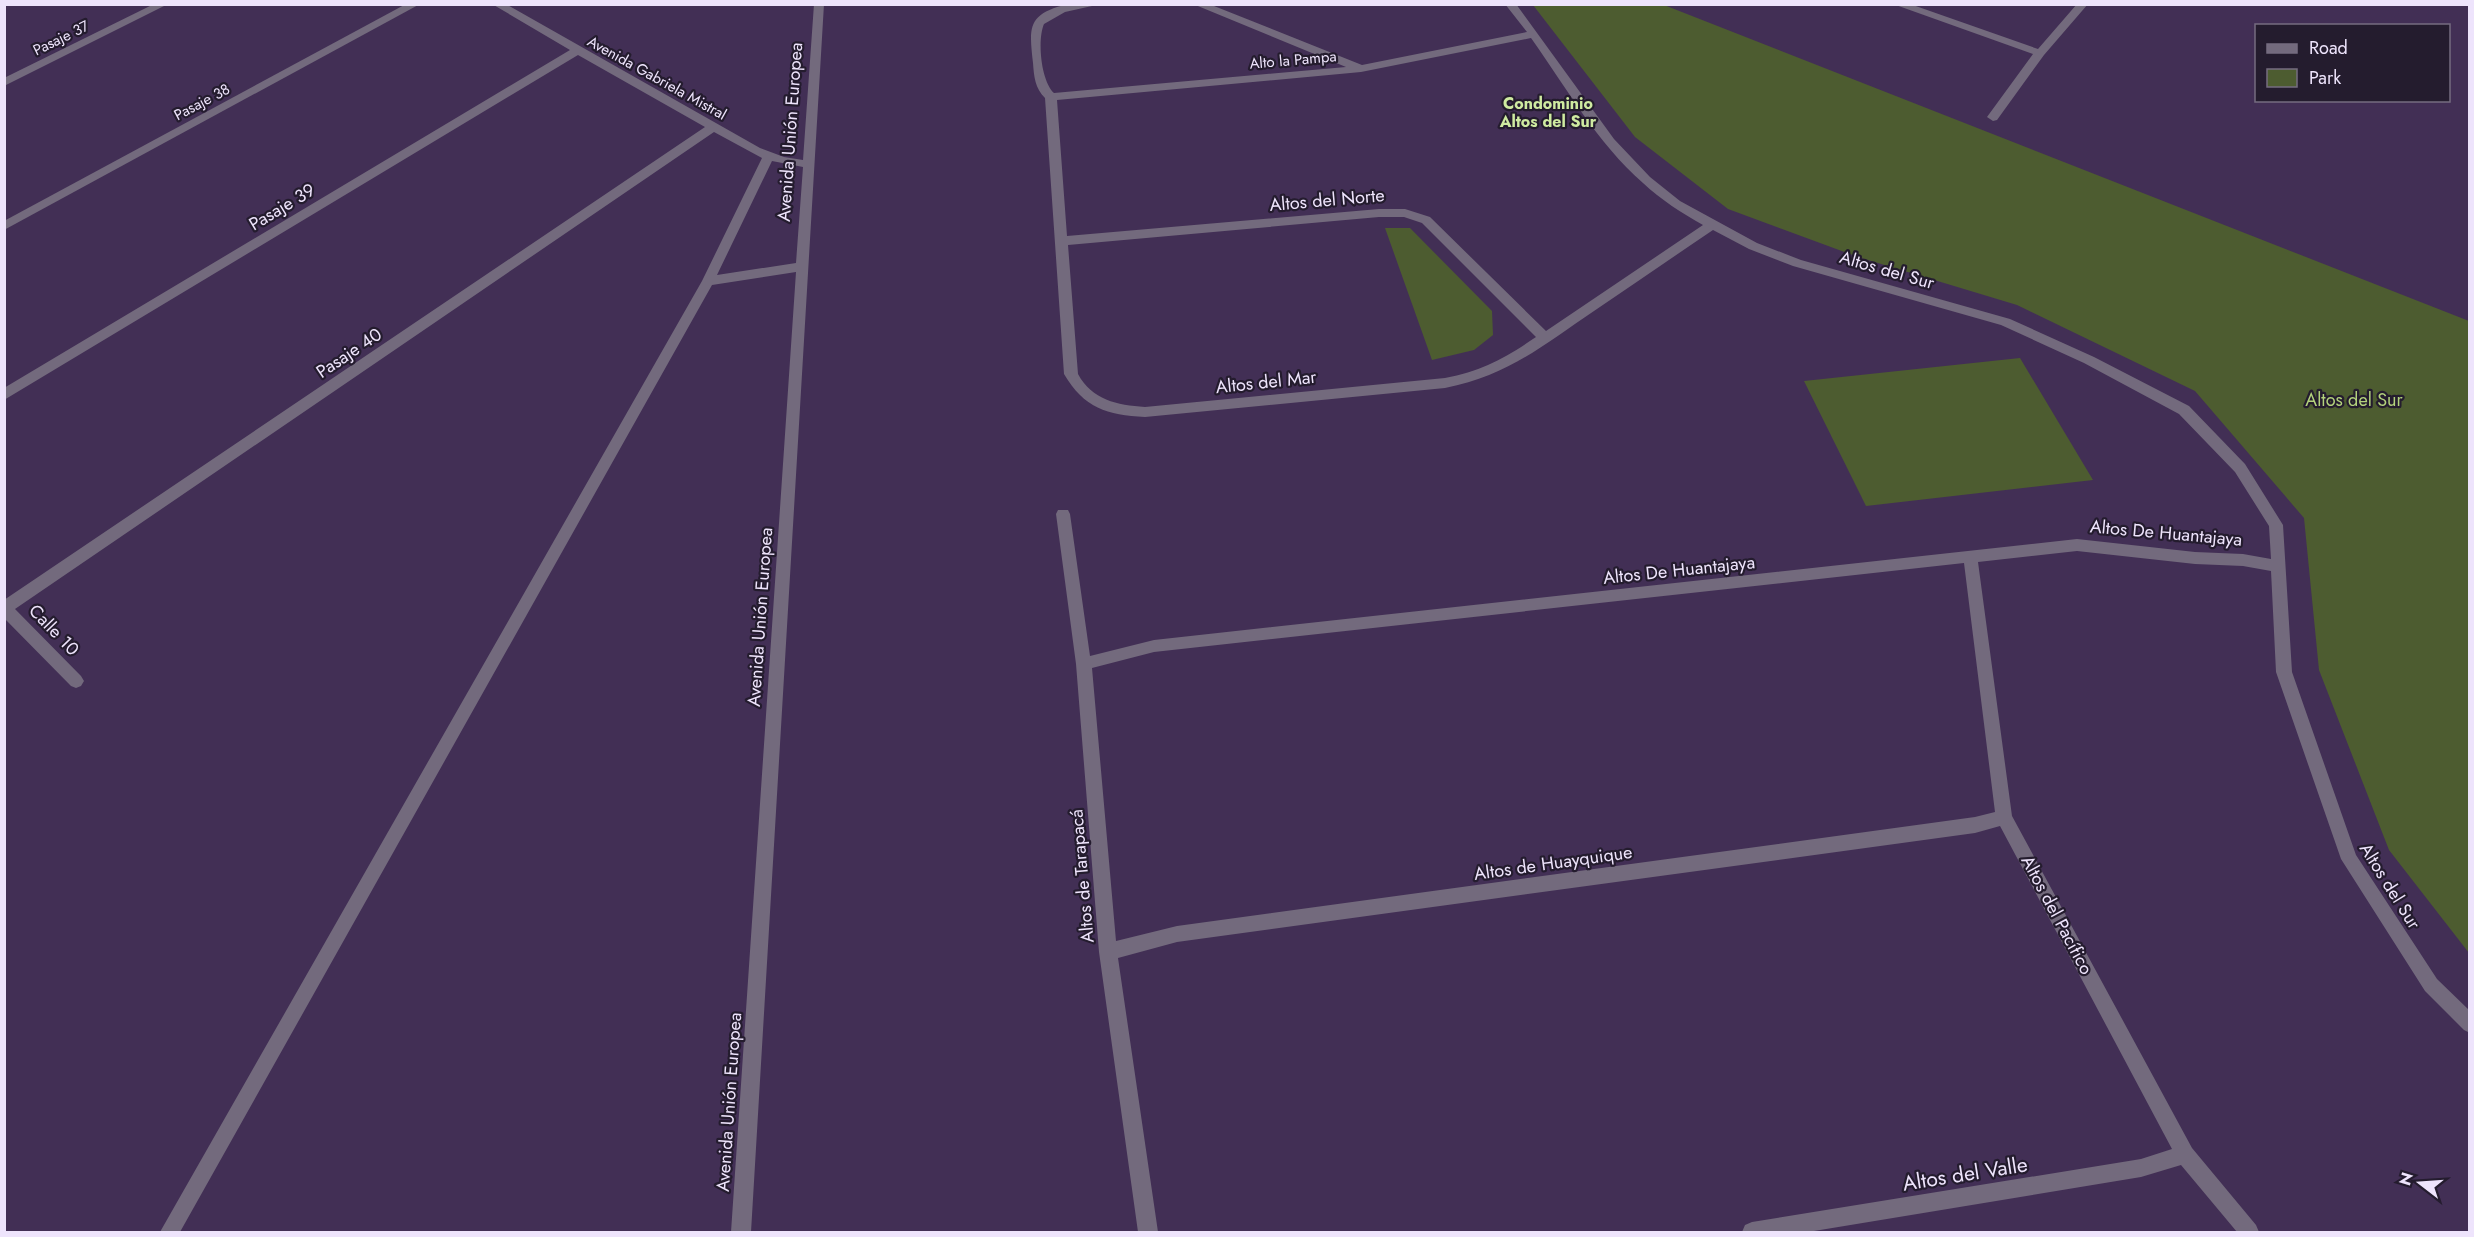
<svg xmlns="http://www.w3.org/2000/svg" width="2474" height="1237" viewBox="0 0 2474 1237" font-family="Jost,sans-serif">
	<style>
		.green { fill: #4d5c30 }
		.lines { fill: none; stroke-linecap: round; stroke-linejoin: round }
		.minor { fill: #736a7d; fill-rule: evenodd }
		.labels { text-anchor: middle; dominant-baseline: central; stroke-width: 4.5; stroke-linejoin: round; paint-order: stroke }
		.far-street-label { font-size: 15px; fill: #eee4fc; stroke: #241c2e }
		.far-neighbourhood-label { font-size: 16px; font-weight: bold; fill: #cfeba1; stroke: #241c2e }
		.street-label { font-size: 18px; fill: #eee4fc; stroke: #241c2e }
		.park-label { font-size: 18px; fill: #b3d27c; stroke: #241c2e }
		.near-street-label { font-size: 21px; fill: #eee4fc; stroke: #241c2e }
	</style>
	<rect width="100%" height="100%" fill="#422f55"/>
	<g class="green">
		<path d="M1533 5H1664L2469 321V953L2389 850 2319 670 2304 518 2195 391 2017 305 1858 257 1728 209 1635 137Z"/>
		<path d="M1385 228H1410L1492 311 1493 335 1474 350 1432 360Z"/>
		<path d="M2020 358 2093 480 1866 506 1804 381Z"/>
	</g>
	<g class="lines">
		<g class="minor">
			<path d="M154 4H168L4 86V78Z"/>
			<path d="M406 4H420L4 230V221Z"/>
			<path d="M492 4H506L760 148 784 157 803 160 814 4H824L751 1232H731L796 272 712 285 180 1232H160L702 281 762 158 714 132 15 609 81 676 84 681 81 686 76 688 71 686 4 618V600L705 127 578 55 4 400V388L570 50ZM772 161 803 167 796 263 717 275Z"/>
			<path d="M1068 4H1101L1065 12 1044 24C1037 40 1041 81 1054 93L1346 67 1193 4H1209L1362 65 1527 32 1505 4H1516L1614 139 1650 177 1680 201 1757 243 1801 260 2010 319 2094 357 2189 406 2245 464 2283 525 2292 672 2356 855 2437 979 2470 1011V1033L2464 1030 2425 991 2341 859 2276 672 2271 571 2243 566 2195 564 2077 551 1978 562 2012 816 2192 1148 2256 1225 2259 1232H2237L2181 1165 2141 1177 1808 1232H1742L1745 1225 1752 1222 2141 1159 2172 1149 2000 826 1975 833 1177 942 1118 958 1158 1232H1138L1099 952 1076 664 1056 514 1058 510H1068L1070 514 1090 656 1154 640 2077 539 2195 552 2243 554 2271 559 2269 526 2235 472 2179 414 2084 363 2001 325 1793 266 1749 249 1713 230C1673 257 1634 284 1594 311 1542 346 1509 375 1445 388L1145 417C1107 415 1084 408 1064 374L1045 98C1035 88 1034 77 1033 63 1029 27 1027 14 1068 4ZM1531 38C1566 87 1597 143 1643 183 1661 200 1682 213 1703 225L1546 331 1430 217 1405 209H1379L1067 236 1057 100 1361 72ZM1379 217H1404L1422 223 1536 337C1505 358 1482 371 1445 378L1145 407C1117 405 1092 400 1078 374L1068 245ZM1964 563 1995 812 1975 817 1177 926 1116 941 1092 668 1154 652Z"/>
			<path d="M1893 4H1910L2038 49 2077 4H2088L2044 55 1997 120 1993 121 1987 117 2033 54Z"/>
		</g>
	</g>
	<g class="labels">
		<g class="far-street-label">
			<text transform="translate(61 38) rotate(-26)">Pasaje 37</text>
			<text transform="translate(1293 60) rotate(-5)">Alto la Pampa</text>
			<text transform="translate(657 78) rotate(29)">Avenida Gabriela Mistral</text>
			<text transform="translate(202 102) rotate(-28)">Pasaje 38</text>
		</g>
		<g class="far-neighbourhood-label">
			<text x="1548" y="103">Condominio<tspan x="1548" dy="18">Altos del Sur</tspan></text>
		</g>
		<g class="street-label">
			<text transform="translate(790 132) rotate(-86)">Avenida Unión Europea</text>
			<text transform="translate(1327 200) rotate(-5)">Altos del Norte</text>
			<text transform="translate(282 207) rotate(-31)">Pasaje 39</text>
			<text transform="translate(1887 270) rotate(16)">Altos del Sur</text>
			<text transform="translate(349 353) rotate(-34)">Pasaje 40</text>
			<text transform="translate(1266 382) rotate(-6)">Altos del Mar</text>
			<text transform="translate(2166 533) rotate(5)">Altos De Huantajaya</text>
			<text transform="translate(1679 570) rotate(-6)">Altos De Huantajaya</text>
			<text transform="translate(760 617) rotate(-86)">Avenida Unión Europea</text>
			<text transform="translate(54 630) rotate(46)">Calle 10</text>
			<text transform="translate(1553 863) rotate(-8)">Altos de Huayquique</text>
			<text transform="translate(1082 876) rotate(-95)">Altos de Tarapacá</text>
			<text transform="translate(2390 886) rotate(58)">Altos del Sur</text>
			<text transform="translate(2057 915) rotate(62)">Altos del Pacífico</text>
			<text transform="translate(729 1102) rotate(-86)">Avenida Unión Europea</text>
		</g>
		<g class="park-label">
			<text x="2354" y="400">Altos del Sur</text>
		</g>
		<g class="near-street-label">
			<text transform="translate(1965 1174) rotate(-9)">Altos del Valle</text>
		</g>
	</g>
	<rect width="2474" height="1237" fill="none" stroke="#eee4fc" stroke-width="12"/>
	<rect x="2255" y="24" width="195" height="78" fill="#241c2e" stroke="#756c80" stroke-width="1.5"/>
	<rect x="2267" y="44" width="30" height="9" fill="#736a7d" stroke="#756c80" stroke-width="1.5"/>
	<text x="2309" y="54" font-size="18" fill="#eee4fc">Road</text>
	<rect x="2267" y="69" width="30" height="18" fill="#4d5c30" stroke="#756c80" stroke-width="1.5"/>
	<text x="2309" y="84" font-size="18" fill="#eee4fc">Park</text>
	<g transform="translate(2420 1183) rotate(287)" stroke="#241c2e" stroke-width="4.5" paint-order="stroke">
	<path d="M0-4.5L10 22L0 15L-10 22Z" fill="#eee4fc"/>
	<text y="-9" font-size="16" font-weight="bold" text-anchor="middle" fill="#eee4fc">N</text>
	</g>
</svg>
